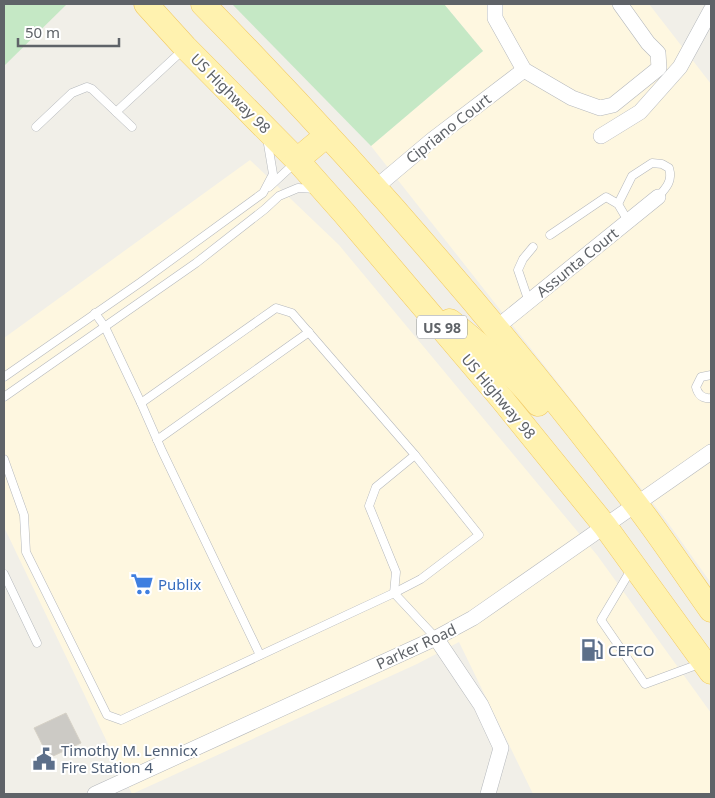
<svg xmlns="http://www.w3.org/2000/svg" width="715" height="798" viewBox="0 0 715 798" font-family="'Noto Sans',sans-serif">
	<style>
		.commercial { fill: #fef7e0 }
		.green { fill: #c5e8c5 }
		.building { fill: #cccac5; stroke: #d6d1c6 }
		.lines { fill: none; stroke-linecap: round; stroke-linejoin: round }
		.lane-casing { stroke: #b5b8bc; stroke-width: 9 }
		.street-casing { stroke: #b5b8bc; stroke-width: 16 }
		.primary-casing { stroke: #f2c960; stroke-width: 25 }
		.lane { stroke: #fff; stroke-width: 8 }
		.street { stroke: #fff; stroke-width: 15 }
		.primary { stroke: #fff2af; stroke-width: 24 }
		.labels { text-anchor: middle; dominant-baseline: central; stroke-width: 4; stroke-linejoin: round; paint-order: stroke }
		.shield { fill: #fff; stroke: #8f9295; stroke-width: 1 }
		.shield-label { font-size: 14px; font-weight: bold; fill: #5f6368 }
		.street-label { font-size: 15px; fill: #5f6368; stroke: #fff }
		.shop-label { font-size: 15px; fill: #366cbe; stroke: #fff; text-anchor: start }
		.service-label { font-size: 15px; fill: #4e5e75; stroke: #fff; text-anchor: start }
	</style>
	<rect width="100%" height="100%" fill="#f1efe8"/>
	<g class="commercial">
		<path d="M444 4H649L711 84V583L663 516 371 146 483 51Z"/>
		<path d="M250 160 339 245 597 555 711 713V794H533L459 642 417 664 132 794 4 527V338Z"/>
	</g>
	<g class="green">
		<path d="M4 4H67L4 66Z"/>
		<path d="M232 4H444L483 51 371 146Z"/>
	</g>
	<path class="building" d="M66 713 81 743 49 758 34 728Z"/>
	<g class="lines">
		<defs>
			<g id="lane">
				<path d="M116 112 184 49"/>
				<path d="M36 127 72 93 87 87 92 89 132 127"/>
				<path d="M269 187 296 162"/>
				<path d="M618 204 632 176 652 163 662 164 669 168C673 181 666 188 658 197"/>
				<path d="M550 235 606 197 618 204 628 221"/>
				<path d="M529 302 518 270 523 259 533 247"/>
				<path d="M95 313 105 327 141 403"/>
				<path d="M711 375 701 377 696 387C698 395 703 399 711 398"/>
				<path d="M4 377 141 282 263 193 273 174 267 138"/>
				<path d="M4 397 196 263 265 209 279 196 298 188 317 189"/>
				<path d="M157 440 309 332"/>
				<path d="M4 459 24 515 26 552 107 715 121 720 394 593 436 638"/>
				<path d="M632 568 601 620 645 684 702 663"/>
				<path d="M4 574 37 643"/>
				<path d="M394 593 421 579 479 535 415 455"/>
				<path d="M260 655 162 451 141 403 276 308 292 313 415 455 376 487 369 506 396 572 394 593"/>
			</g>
			<g id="street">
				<path d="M495 4V18L524 70 572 98 600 108 613 105 659 68 658 53 648 43 620 4"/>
				<path d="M601 136 640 112 680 67 711 10"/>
				<path d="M375 188 432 140 524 70"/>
				<path d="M496 328 658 197"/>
				<path d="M436 638 481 705 501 748 488 794"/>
				<path d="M95 794 436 638 473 618 711 452"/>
			</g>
			<g id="primary">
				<path d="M146 4 185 47 297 160 344 213 502 399 605 526 711 672"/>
				<path d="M203 4C357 161 502 328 635 503 662 538 686 575 711 610"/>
				<path d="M297 160 327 135"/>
				<path d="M450 321C482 346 514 373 538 404"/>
			</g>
		</defs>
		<use href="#lane" class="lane-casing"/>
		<use href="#street" class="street-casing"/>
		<use href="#primary" class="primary-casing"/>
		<use href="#lane" class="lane"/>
		<use href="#street" class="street"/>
		<use href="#primary" class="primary"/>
	</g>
	<defs>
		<symbol id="supermarket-bare" viewBox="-9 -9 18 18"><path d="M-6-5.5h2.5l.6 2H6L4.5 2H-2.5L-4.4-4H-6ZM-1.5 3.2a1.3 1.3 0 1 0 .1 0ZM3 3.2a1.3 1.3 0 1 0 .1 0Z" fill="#3f7fe0" stroke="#fff" stroke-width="2.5" paint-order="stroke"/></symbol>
		<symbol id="fuel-bare" viewBox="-9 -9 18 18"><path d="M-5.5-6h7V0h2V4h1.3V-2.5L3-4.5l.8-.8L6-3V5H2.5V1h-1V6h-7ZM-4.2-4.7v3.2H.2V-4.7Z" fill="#5c6f8a" stroke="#fff" stroke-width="2.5" paint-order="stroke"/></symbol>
		<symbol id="civic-bare" viewBox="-9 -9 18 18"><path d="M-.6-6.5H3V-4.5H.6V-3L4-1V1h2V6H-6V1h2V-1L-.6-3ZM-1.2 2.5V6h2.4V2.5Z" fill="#5c6f8a" stroke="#fff" stroke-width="2.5" paint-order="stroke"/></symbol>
	</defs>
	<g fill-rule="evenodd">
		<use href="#supermarket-bare" x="126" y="568" width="32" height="32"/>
		<use href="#fuel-bare" x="576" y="634" width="32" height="32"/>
		<use href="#civic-bare" x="28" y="743" width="32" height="32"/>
	</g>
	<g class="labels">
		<rect class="shield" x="417" y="315.5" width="50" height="23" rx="4"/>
		<g class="shield-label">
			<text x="442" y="327">US 98</text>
		</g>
		<g class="street-label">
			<text transform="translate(231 93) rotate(45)">US Highway 98</text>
			<text transform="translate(448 128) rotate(-38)">Cipriano Court</text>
			<text transform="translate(577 262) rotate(-39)">Assunta Court</text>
			<text transform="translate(499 396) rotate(50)">US Highway 98</text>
			<text transform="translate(416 646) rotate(-25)">Parker Road</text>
		</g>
		<g class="shop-label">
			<text x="158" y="584">Publix</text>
		</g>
		<g class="service-label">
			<text x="608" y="650">CEFCO</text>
			<text x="61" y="750">Timothy M. Lennicx<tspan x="61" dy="17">Fire Station 4</tspan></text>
		</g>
	</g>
	<rect width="715" height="798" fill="none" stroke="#5f6368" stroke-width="10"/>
	<path d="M18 38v8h101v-8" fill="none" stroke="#5f6368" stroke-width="2.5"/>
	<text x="25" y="38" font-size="15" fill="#5f6368" stroke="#ffffff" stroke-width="4" paint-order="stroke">50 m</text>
</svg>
